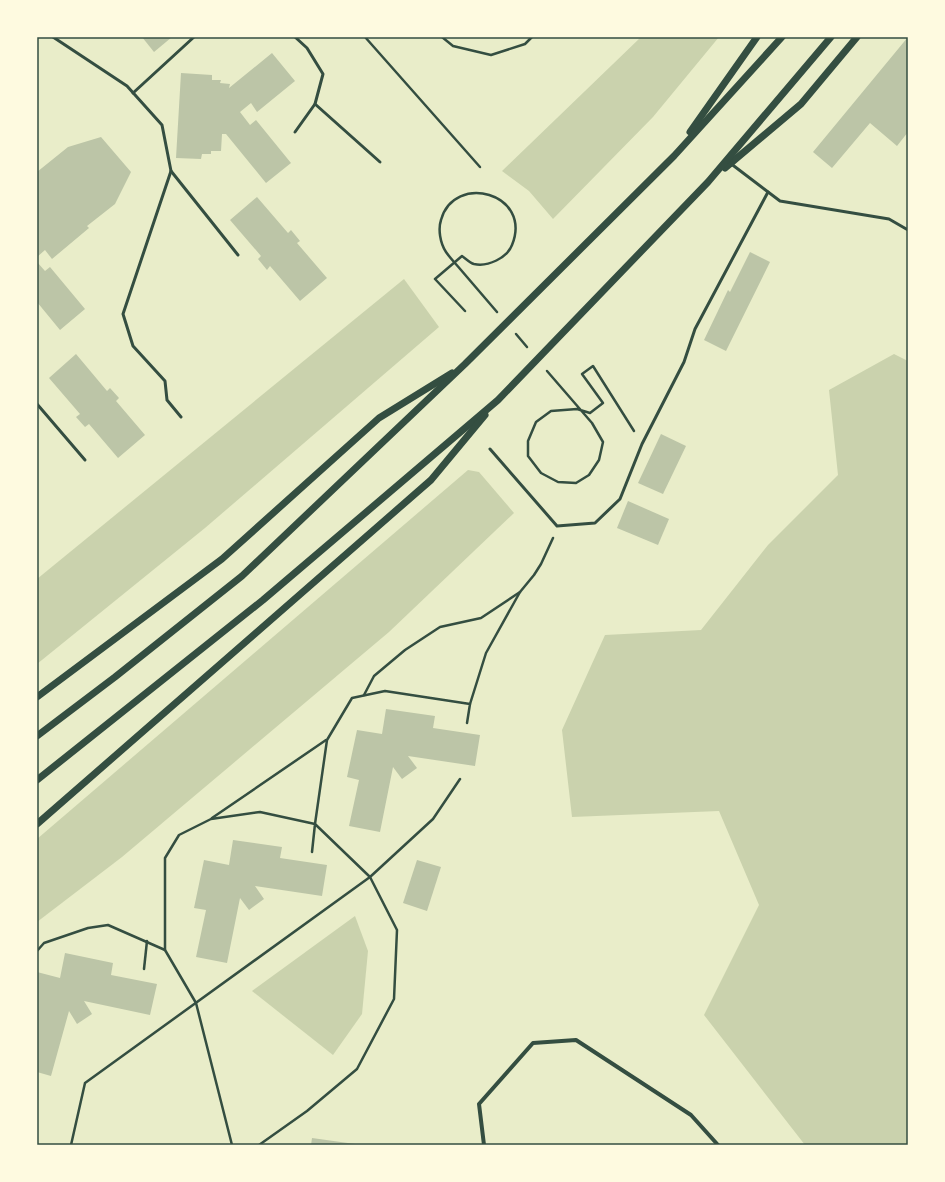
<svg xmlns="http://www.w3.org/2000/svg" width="945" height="1182" viewBox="0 0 945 1182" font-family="Karla,sans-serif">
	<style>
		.green { fill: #cad2ad }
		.building { fill: #bcc5a7 }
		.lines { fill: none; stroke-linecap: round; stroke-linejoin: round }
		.path { stroke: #344e41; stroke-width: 2.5 }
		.service { stroke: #344e41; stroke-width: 3 }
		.minor { stroke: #344e41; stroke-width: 4 }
		.tertiary { stroke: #344e41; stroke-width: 7 }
		.neatline { fill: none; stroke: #344e41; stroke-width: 1.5 }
	</style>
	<rect width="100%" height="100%" fill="#e9edc9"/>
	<g class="green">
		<path d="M641 37H719L653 117 553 219 529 191 502 171Z"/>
		<path d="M404 279 439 327 205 528 37 664V579Z"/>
		<path d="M894 354 908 361V1145H805L704 1015 759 905 719 811 572 817 562 730 605 635 701 630 768 545 838 475 829 390Z"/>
		<path d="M468 470 479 472 514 513 389 632 122 857 37 922V839Z"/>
		<path d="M355 916 368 951 362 1014 333 1055 252 991Z"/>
	</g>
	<g class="building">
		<path d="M142 37H172L154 52Z"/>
		<path d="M908 37V132L897 146 870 123 832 168 813 152Z"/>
		<path d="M272 53 295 81 257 112 251 103 240 112 250 125 256 120 291 163 266 183 226 134H222L221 151H211V154H202L201 159 176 158 181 73 212 75V80H221L220 83 230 84 229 88Z"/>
		<path d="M101 137 131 172 115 204 87 226 89 228 52 259 45 250 37 257V172L68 147Z"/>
		<path d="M257 197 288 233 291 230 300 241 297 243 327 278 300 301 270 266 267 270 258 259 261 256 230 220Z"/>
		<path d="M750 252 770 262 726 351 704 340 728 290 730 292Z"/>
		<path d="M37 262 45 271 50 267 85 309 60 330 37 302Z"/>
		<path d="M76 354 107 391 110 388 119 398 116 401 145 435 118 458 89 424 85 427 76 417 80 414 49 378Z"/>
		<path d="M661 434 686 446 663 494 638 483Z"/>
		<path d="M628 501 669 519 658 545 617 528Z"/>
		<path d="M386 709 435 716 433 728 480 735 475 766 408 756 417 768 402 779 393 767 380 832 349 826 359 780 347 777 357 730 382 734Z"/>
		<path d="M233 840 282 847 280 858 327 865 322 896 255 886 264 899 249 910 240 898 227 963 196 957 206 910 194 908 204 860 229 865Z"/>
		<path d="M417 860 441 867 427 911 403 903Z"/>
		<path d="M65 953 113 963 111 975 157 984 150 1015 84 1001 92 1014 77 1024 69 1011 51 1076 37 1072V972L60 978Z"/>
		<path d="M312 1138 355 1144V1145H311Z"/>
	</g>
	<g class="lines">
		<g class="path">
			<path d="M365 37 480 167"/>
			<path d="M442 37 453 46 491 55 525 44 532 37"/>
			<path d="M465 311 435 279 462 256C465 258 470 263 474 264 488 267 507 258 512 245 533 193 454 172 441 220 438 229 440 243 446 252 450 258 456 264 461 270 473 284 485 298 497 312"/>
			<path d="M516 334 527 347"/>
			<path d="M547 371 592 423 603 442 599 460 589 475 576 483 558 482 541 473 528 456V441L536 422 551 411 577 409 590 413 603 403 582 374 593 366 634 431"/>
			<path d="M364 695 374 676 405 650 440 627 481 618 520 592"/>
			<path d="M470 704 486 653 520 592 534 575 541 564 553 538"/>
			<path d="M212 818 326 740"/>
			<path d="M37 951 44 943 88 928 108 925 165 950"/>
			<path d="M144 969 147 941"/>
			<path d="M71 1145 85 1083 370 877 433 819 460 779"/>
			<path d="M232 1145 196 1003 165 950V858L179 835 211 819 260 812 315 824 312 852"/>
			<path d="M259 1145 307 1111 357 1069 394 999 397 930 370 877 315 824 327 740 352 698 385 691 470 704 467 723"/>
		</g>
		<g class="service">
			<path d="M53 37 127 86 162 125 171 171 123 314 133 346 165 381 167 400 181 417"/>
			<path d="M133 93 194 37"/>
			<path d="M315 104 380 162"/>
			<path d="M295 132 315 104 323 74 307 48 295 37"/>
			<path d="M730 163 780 201 889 219 908 230"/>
			<path d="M171 171 238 255"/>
			<path d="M37 404 85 460"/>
			<path d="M490 449 557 526 595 523 620 499 642 444 684 362 695 329 768 192"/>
		</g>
		<path class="minor" d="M484 1145 479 1104 533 1043 576 1040 691 1115 718 1145"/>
		<g class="tertiary">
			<path d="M690 132 757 37"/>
			<path d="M725 168 801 104 857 37"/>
			<path d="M37 697 222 559 379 418 452 373"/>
			<path d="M37 736 115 677 242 576 465 364 674 156 782 37"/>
			<path d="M37 780 263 600 498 400 708 182 831 37"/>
			<path d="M37 824 431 480 485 415"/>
		</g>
	</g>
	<rect width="945" height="1182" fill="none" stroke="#fefae0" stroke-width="76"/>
	<rect x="38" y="38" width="869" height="1106" class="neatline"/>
</svg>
